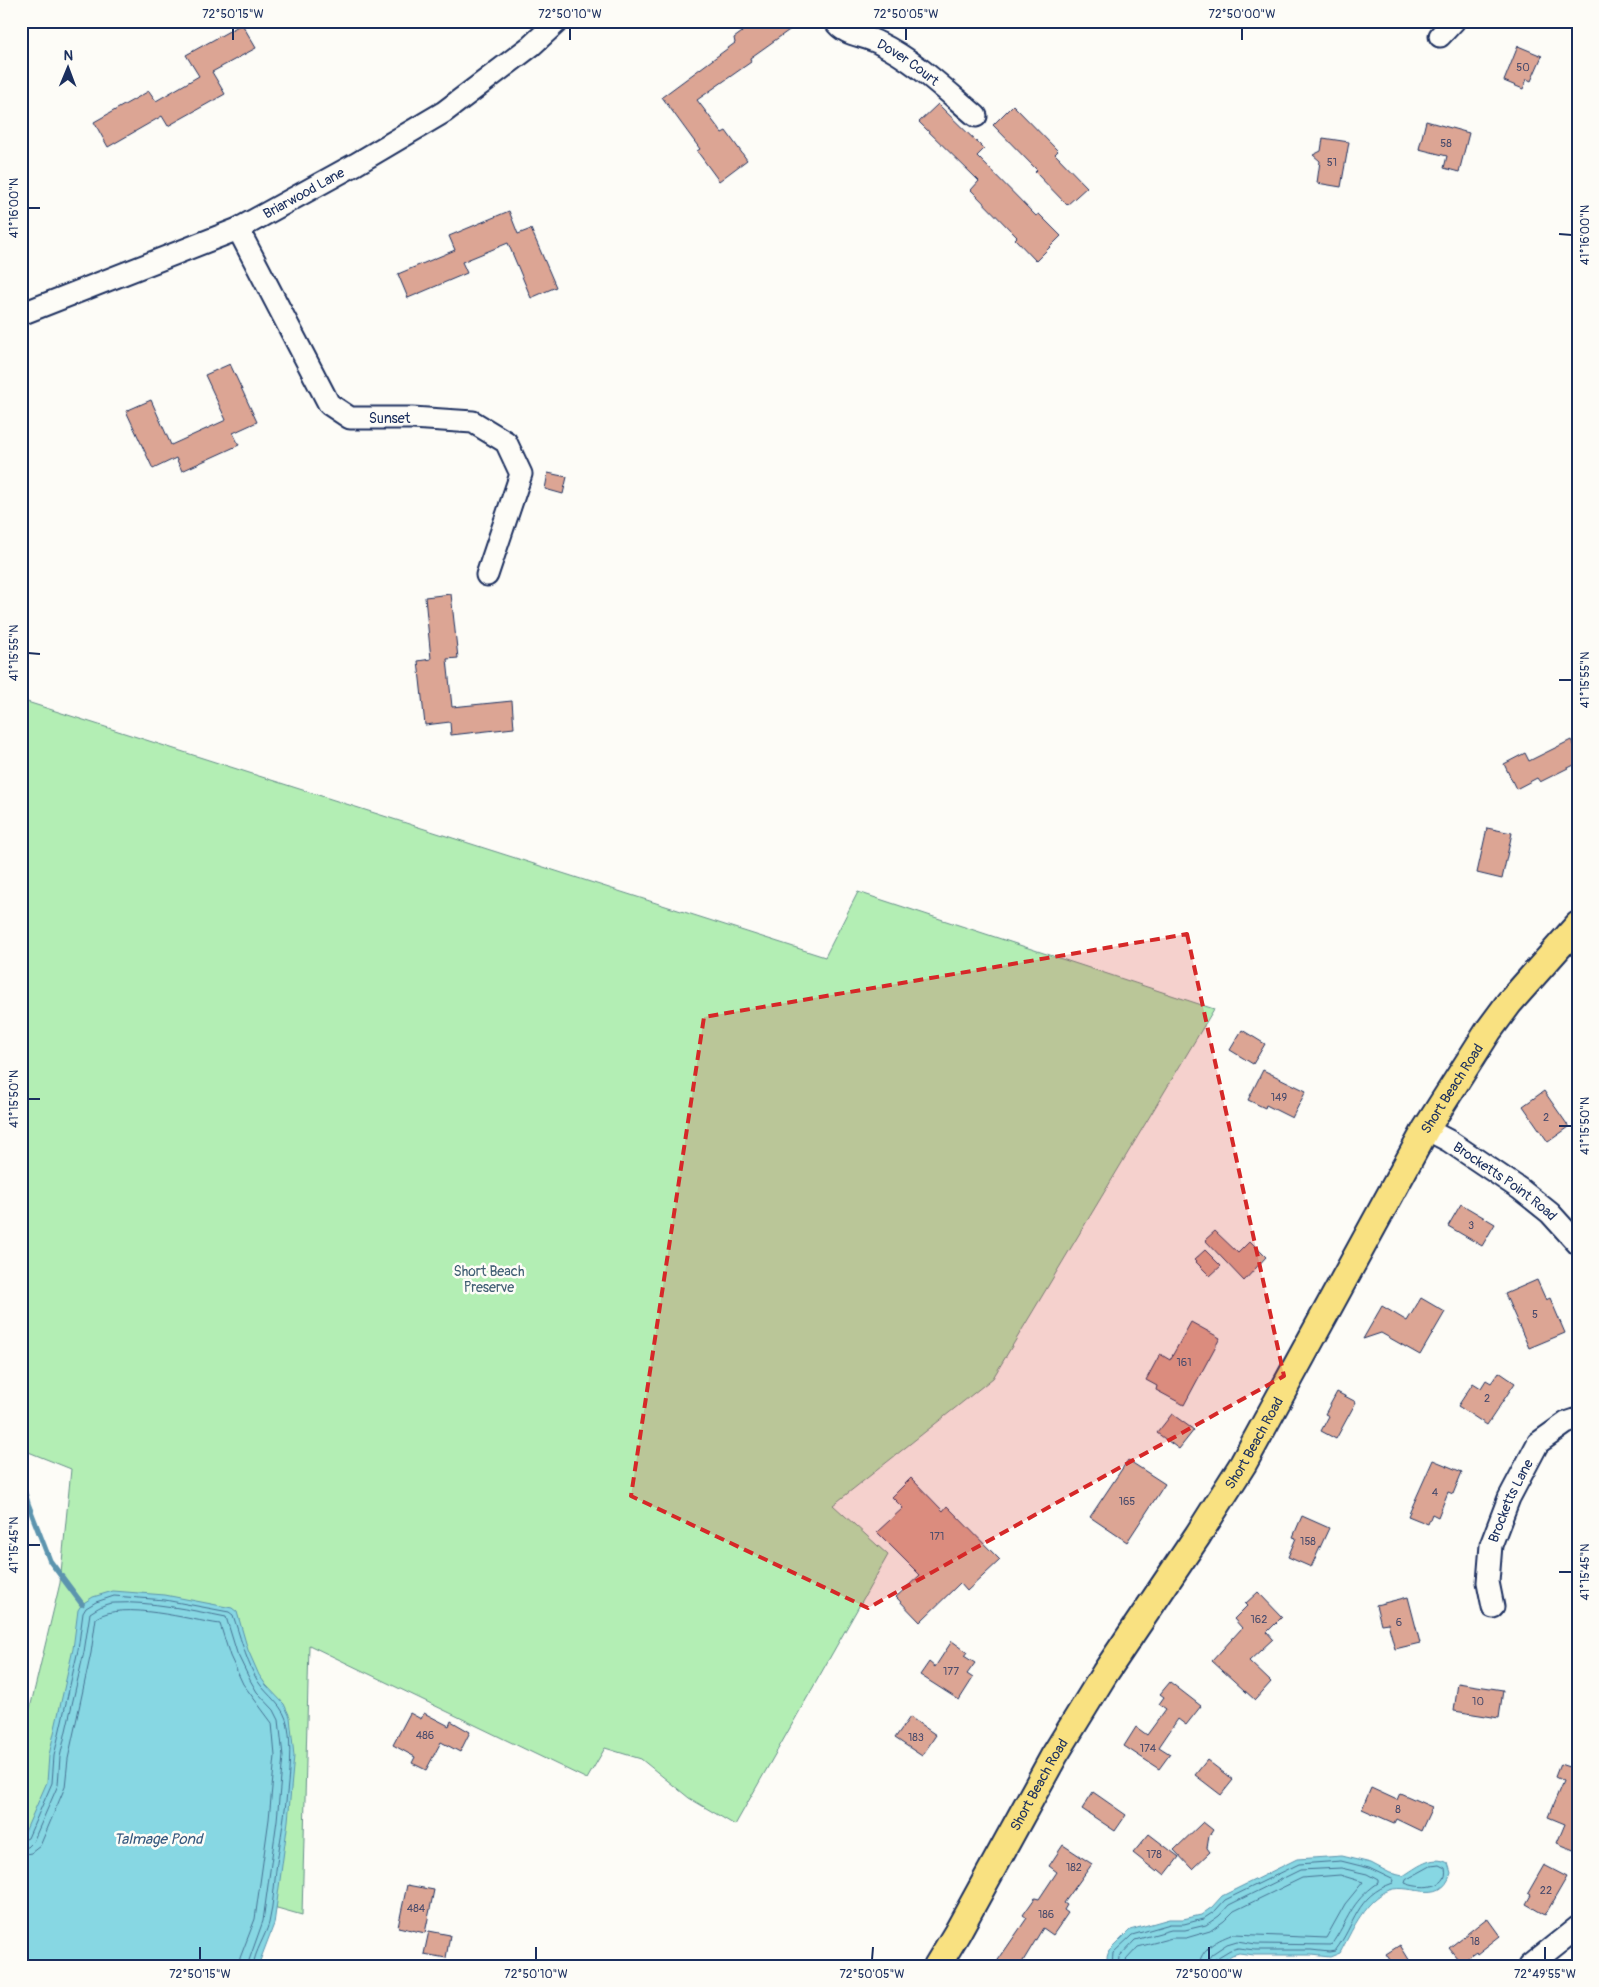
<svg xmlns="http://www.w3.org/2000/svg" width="1599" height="1987" viewBox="0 0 1599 1987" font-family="Pangolin,sans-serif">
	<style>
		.green { fill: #b3eeb4; stroke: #678e89 }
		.water { fill: #87d7e3; stroke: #5c94ae }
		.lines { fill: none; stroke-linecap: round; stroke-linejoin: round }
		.shore { stroke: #467293; stroke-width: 1 }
		.stream { stroke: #5c94ae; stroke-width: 5.5 }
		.building { fill: #dca594; stroke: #1b2f5e }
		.minor-casing { stroke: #1b2f5e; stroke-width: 25 }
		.major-casing { stroke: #1b2f5e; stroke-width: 30 }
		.minor { stroke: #fdfcf7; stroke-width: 21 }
		.major { stroke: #f9e181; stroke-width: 26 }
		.marked { fill: #d62828; fill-opacity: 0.2; stroke: #d62828; stroke-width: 4; stroke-dasharray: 10 6; stroke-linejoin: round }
		.ticks { fill: none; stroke: #1b2f5e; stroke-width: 2 }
		.labels { text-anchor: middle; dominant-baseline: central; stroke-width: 5; stroke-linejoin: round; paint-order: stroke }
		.number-label { font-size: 11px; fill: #4b4c6c }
		.street-label { font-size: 14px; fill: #1b2f5e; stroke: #fdfcf7 }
		.park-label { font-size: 14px; fill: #415f74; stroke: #fdfcf7 }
		.water-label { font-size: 15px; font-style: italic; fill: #36597f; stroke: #fdfcf7 }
		.neatline { fill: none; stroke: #1b2f5e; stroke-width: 2 }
		.ticks-label { font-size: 12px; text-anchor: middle; fill: #1b2f5e }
	</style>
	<rect width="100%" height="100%" fill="#fdfcf7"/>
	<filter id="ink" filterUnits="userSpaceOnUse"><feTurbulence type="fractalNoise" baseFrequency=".02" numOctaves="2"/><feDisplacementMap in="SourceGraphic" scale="10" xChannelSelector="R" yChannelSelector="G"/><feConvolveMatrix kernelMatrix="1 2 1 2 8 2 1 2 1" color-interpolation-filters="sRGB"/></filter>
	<g filter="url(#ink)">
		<path class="green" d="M21 700 825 957 858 892 1214 1009 993 1378 833 1505 888 1555 735 1825 689 1798 641 1759 605 1748 587 1779 309 1645 302 1915 21 1836V1746L60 1583 71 1469 21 1449Z"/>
		<g class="water">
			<path d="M113 1591 165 1595 232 1608 237 1612 248 1650 259 1675 266 1685 284 1704 290 1717 294 1756 288 1821 274 1924 258 1966H21V1841L47 1782 49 1755 73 1649 78 1610 82 1604 93 1597Z"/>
			<path d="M1342 1856 1371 1863 1390 1873 1403 1876C1416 1868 1432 1854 1448 1863L1451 1873C1440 1909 1407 1879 1385 1892 1362 1905 1352 1931 1340 1953L1330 1957 1311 1955H1254L1239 1953 1232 1955 1215 1966H1108L1107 1957 1109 1951 1130 1930 1169 1919H1183L1201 1915 1212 1907 1222 1896 1297 1859Z"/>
		</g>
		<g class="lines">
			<g class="shore">
				<path d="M21 1841 28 1838 52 1783 54 1756 78 1650 83 1613 86 1608 96 1602 114 1596 165 1600 229 1612 233 1615C240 1636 245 1657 255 1676 262 1692 280 1701 286 1719 297 1752 281 1833 276 1870 274 1887 273 1906 269 1923 265 1937 255 1951 253 1966"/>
				<path d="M21 1848 28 1847 33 1842 58 1785 60 1757 84 1652 90 1613C98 1608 105 1603 115 1603 150 1601 191 1610 226 1617L237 1653 250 1680 257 1692 274 1710 279 1720 283 1756 277 1820 263 1921 247 1966"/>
				<path d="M21 1855 31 1853 40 1846 65 1787 68 1759 91 1653 96 1618C123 1600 189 1620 220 1624L230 1656 243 1684 272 1723 275 1756 269 1819 255 1919 240 1958 239 1966"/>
				<path d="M1431 1866 1439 1865 1445 1868C1450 1890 1418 1889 1405 1883L1406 1880Z"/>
				<path d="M1112 1966 1113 1953 1132 1935 1170 1924H1184L1203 1919 1215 1911 1225 1900 1299 1864 1341 1861 1369 1868 1394 1880 1393 1883C1355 1896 1356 1924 1335 1951L1329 1952 1311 1950H1255L1238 1948 1230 1950 1215 1959 1213 1966"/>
				<path d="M1118 1966 1119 1957 1135 1940 1171 1930H1185L1206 1925 1219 1916 1229 1905 1300 1870 1341 1868 1367 1874 1378 1880V1883C1349 1903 1349 1920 1331 1945L1256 1944 1237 1941 1227 1944 1212 1954 1208 1959 1207 1966"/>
				<path d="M1126 1966V1960L1138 1947 1172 1938H1186L1210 1931 1224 1921 1234 1911 1302 1878 1340 1875 1363 1882 1345 1904 1326 1938 1234 1934C1219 1939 1200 1948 1199 1966"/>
			</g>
			<path class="stream" d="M21 1479 28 1504 50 1561 82 1604"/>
		</g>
		<g class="building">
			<path d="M757 21H802L750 58 751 62 697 100 722 133 726 131 747 160 719 181 697 151 700 149 662 97 735 43 734 38Z"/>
			<path d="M242 24 256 48 212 72 225 94 168 126 162 116 108 147 94 122 149 91 156 101 199 76 186 55Z"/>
			<path d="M1518 46 1542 56 1531 81 1527 79 1523 89 1504 81Z"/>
			<path d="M938 104 984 149 977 156 1036 216 1039 214 1061 236 1036 261 1015 239 1017 237 971 190 979 181 919 122Z"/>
			<path d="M1013 105 1058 151 1055 154 1087 187 1067 205 1035 172 1037 170 993 125Z"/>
			<path d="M1426 121 1469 133 1459 172 1444 168 1447 156 1419 149Z"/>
			<path d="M1323 138 1349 142 1341 187 1317 183 1320 161 1313 155 1321 151Z"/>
			<path d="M509 211 518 234 531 229 556 287 531 298 508 243 462 262 467 273 408 298 398 274 455 250 449 236Z"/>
			<path d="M230 364 257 422 233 433 239 445 182 471 176 458 153 469 126 411 151 400 171 445 226 420 205 375Z"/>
			<path d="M548 473 567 477 563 494 545 489Z"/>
			<path d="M451 594 458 658 447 659 452 707 512 701 514 728 451 735 450 722 425 725 418 661 431 659 425 597Z"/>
			<path d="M1571 740 1578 753V763L1540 782 1537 778 1516 789 1504 764 1525 753 1529 761Z"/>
			<path d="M1487 828 1512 833 1502 879 1477 873Z"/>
			<path d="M1242 1030 1265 1044 1253 1064 1230 1050Z"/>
			<path d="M1263 1070 1306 1091 1292 1118 1266 1105 1265 1108 1248 1100Z"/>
			<path d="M1544 1091 1569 1127 1548 1142 1523 1106Z"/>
			<path d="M1461 1204 1495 1224 1482 1246 1448 1226Z"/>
			<path d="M1215 1231 1238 1253 1250 1241 1266 1257 1244 1281 1205 1240Z"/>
			<path d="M1205 1250 1221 1266 1210 1276 1194 1260Z"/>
			<path d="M1537 1280 1546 1300 1550 1298 1565 1333 1529 1348 1505 1294Z"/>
			<path d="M1421 1298 1445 1312 1420 1355 1381 1333 1363 1339 1382 1306 1407 1321Z"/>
			<path d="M1191 1322 1220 1338 1184 1405 1156 1390 1157 1386 1146 1380 1160 1354 1170 1360Z"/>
			<path d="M1499 1372 1515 1383 1487 1425 1458 1406 1473 1383 1481 1388 1486 1380 1491 1383Z"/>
			<path d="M1337 1392 1356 1402 1336 1439 1321 1431 1329 1416 1325 1414Z"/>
			<path d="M1172 1414 1194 1430 1179 1449 1157 1433Z"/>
			<path d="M1128 1460 1165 1484 1127 1542 1090 1517Z"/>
			<path d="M1433 1460 1462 1472 1453 1494 1448 1492 1438 1517 1432 1514 1428 1524 1408 1516Z"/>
			<path d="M911 1478 943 1511 947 1506 1000 1560 967 1591 960 1583 920 1622 896 1597 920 1575 877 1532 903 1508 892 1497Z"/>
			<path d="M1302 1516 1329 1528 1311 1567 1288 1557 1296 1538 1293 1537Z"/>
			<path d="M1258 1592 1282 1617 1267 1632 1273 1639 1249 1661 1271 1682 1255 1700 1212 1661 1242 1628 1234 1619 1247 1606 1245 1604Z"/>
			<path d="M1408 1597 1420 1643 1395 1649 1388 1623 1381 1624 1376 1605Z"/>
			<path d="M952 1641 967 1652 964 1656 975 1663 967 1674 973 1678 959 1700 920 1675 929 1662 935 1667Z"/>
			<path d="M1170 1682 1201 1706 1186 1725 1178 1719 1159 1747 1170 1754 1159 1769 1124 1746 1136 1727 1147 1735 1166 1709 1159 1704 1164 1697 1160 1694Z"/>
			<path d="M1458 1683 1503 1690 1499 1718 1454 1711Z"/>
			<path d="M410 1713 421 1719 424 1713 449 1726 451 1721 470 1732 460 1752 441 1742 426 1770 412 1763 415 1757 393 1745Z"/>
			<path d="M910 1717 936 1735 922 1756 895 1738Z"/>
			<path d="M1578 1747V1852L1557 1843 1565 1824 1548 1817 1563 1781 1555 1777 1560 1764 1569 1767Z"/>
			<path d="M1207 1760 1233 1780 1221 1795 1195 1775Z"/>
			<path d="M1371 1788 1397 1800 1400 1793 1432 1807 1421 1831 1396 1819 1394 1823 1362 1809Z"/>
			<path d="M1093 1792 1126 1815 1115 1831 1082 1809Z"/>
			<path d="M1203 1822 1213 1830 1209 1836 1207 1848 1210 1852 1192 1869 1174 1850Z"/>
			<path d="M1149 1834 1179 1857 1165 1875 1159 1870 1157 1872 1133 1853Z"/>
			<path d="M1063 1845 1092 1864 1064 1903 1067 1905 1064 1910 1068 1913 1053 1935 1043 1928 1020 1966H994L1027 1918 1023 1915 1035 1898 1039 1899 1057 1872 1049 1866Z"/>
			<path d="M1544 1865 1567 1877 1545 1915 1526 1904 1531 1895 1528 1893Z"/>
			<path d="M407 1885 434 1890 425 1933 398 1927Z"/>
			<path d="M1487 1918 1500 1936 1477 1954 1476 1952 1461 1963 1449 1948Z"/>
			<path d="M429 1931 450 1935 446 1958 424 1954Z"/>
			<path d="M1400 1945 1413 1966H1394L1386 1954Z"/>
		</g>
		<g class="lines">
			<defs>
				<g id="minor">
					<path id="s1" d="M835 21C844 36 865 35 879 43 916 61 945 90 976 116"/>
					<path d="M1440 36 1454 21"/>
					<path id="s2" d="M238 229 329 404 350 418H412L473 422 506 442 521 474 487 575"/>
					<path id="s3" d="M21 314 238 229 356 164 444 112 531 46 558 21"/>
					<path id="s4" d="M1426 1129 1449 1141 1520 1189 1550 1213 1578 1244"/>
					<path id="s5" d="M1493 1607 1488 1582 1491 1545 1509 1498 1538 1443 1566 1423 1578 1419"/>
					<path d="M1529 1966 1578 1927"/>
				</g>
				<g id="major">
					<path id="s6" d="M937 1966 957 1933 1054 1756 1105 1673 1198 1535 1243 1464 1426 1129 1489 1030 1509 1003 1578 925"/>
				</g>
			</defs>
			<use href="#minor" class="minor-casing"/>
			<use href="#major" class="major-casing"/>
			<use href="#minor" class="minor"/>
			<use href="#major" class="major"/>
		</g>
	</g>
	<path class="marked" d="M1187 934 1284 1376 868 1608 631 1496 704 1017Z"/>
	<path class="ticks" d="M233 40V28M570 40V28M906 40V28M1242 40V28M28 208H40M1559 234 1572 235M28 653 40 654M1559 680H1572M28 1099H40M1559 1126H1572M28 1545H40M1559 1572H1572M200 1960V1947M536 1960V1947M872 1960 873 1947M1209 1960V1947M1545 1960V1947"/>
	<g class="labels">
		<g class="number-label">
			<text x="1523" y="67">50</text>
			<text x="1446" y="143">58</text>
			<text x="1332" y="162">51</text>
			<text x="1279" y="1097">149</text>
			<text x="1546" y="1117">2</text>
			<text x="1471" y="1225">3</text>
			<text x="1535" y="1314">5</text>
			<text x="1184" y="1362">161</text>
			<text x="1487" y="1398">2</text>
			<text x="1435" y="1492">4</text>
			<text x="1127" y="1501">165</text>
			<text x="937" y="1536">171</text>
			<text x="1308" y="1541">158</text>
			<text x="1259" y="1619">162</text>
			<text x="1399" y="1622">6</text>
			<text x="951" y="1671">177</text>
			<text x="1478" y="1701">10</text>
			<text x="425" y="1735">486</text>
			<text x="916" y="1737">183</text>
			<text x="1148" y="1748">174</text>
			<text x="1398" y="1809">8</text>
			<text x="1154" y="1854">178</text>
			<text x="1074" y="1867">182</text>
			<text x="1546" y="1890">22</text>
			<text x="416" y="1908">484</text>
			<text x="1046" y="1914">186</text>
			<text x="1475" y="1941">18</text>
		</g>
		<g class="street-label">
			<text stroke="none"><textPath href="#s1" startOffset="85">Dover Court</textPath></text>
			<text stroke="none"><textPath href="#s3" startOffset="308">Briarwood Lane</textPath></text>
			<text stroke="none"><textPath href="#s2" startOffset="262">Sunset</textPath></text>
			<text stroke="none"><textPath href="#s6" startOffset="1018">Short Beach Road</textPath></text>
			<text stroke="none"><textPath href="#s4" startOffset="95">Brocketts Point Road</textPath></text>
			<text stroke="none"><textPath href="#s6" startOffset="612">Short Beach Road</textPath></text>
			<text stroke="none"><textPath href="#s5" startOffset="111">Brocketts Lane</textPath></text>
			<text stroke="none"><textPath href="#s6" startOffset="208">Short Beach Road</textPath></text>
		</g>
		<g class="park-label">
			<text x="489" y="1271">Short Beach<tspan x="489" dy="16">Preserve</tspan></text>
		</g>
		<g class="water-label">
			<text x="158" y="1839">Talmage Pond</text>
		</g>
	</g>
	<rect width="1599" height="1987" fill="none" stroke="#fdfcf7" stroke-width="55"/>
	<g transform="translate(68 68) rotate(1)" stroke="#fdfcf7" stroke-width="4" paint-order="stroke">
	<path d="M0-4L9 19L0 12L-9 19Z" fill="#1b2f5e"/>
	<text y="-8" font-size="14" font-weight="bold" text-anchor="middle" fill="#1b2f5e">N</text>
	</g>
	<rect x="28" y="28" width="1544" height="1932" class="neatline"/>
	<g class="ticks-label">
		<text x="233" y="18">72°50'15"W</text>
		<text x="570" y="18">72°50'10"W</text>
		<text x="906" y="18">72°50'05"W</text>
		<text x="1242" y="18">72°50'00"W</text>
		<text transform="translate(14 208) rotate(-90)" y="4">41°16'00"N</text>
		<text transform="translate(1585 235) rotate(-90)" y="4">41°16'00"N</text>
		<text transform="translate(14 653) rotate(-90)" y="4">41°15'55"N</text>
		<text transform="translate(1585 680) rotate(-90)" y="4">41°15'55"N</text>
		<text transform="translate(14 1099) rotate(-90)" y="4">41°15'50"N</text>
		<text transform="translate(1585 1126) rotate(-90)" y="4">41°15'50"N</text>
		<text transform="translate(14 1545) rotate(-90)" y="4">41°15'45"N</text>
		<text transform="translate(1585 1572) rotate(-90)" y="4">41°15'45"N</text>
		<text x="200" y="1978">72°50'15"W</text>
		<text x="536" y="1978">72°50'10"W</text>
		<text x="872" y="1978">72°50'05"W</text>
		<text x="1209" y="1978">72°50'00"W</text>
		<text x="1545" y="1978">72°49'55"W</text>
	</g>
</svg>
